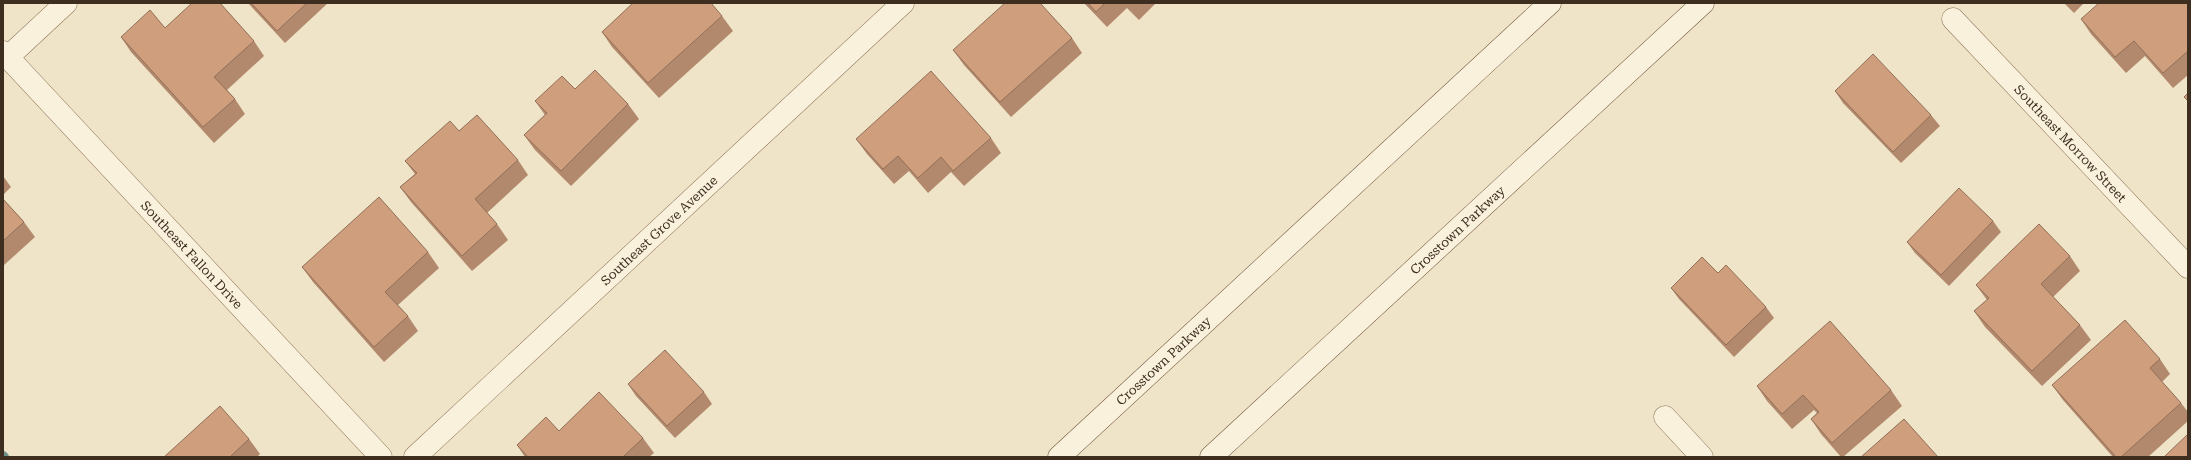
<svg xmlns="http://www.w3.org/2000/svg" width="2191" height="460" viewBox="0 0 2191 460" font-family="'Roboto Serif',serif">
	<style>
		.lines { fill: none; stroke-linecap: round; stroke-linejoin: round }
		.stream { stroke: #6f938a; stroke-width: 10 }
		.street-casing { stroke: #8d765c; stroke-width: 23 }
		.secondary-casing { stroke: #6f573f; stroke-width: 23 }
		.street { stroke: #faf1dc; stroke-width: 22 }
		.secondary { stroke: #faf1dc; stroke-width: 22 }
		.wall { fill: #b2896c }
		.building { fill: #cf9f7d; stroke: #916f58 }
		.labels { text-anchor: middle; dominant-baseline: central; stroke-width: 3.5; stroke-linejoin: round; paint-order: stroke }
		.street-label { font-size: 13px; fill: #3d2e20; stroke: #f7eed8 }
	</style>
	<rect width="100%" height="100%" fill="#f0e4c8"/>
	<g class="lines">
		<path class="stream" d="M3 456 4 457"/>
		<defs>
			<g id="street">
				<path id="s1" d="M1953 19 2188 267"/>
				<path id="s2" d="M3 52 381 457"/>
				<path d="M8 57 66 3"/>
				<path d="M1665 417 1702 457"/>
				<path id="s3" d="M415 457 903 3"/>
			</g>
			<g id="secondary">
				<path id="s4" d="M1059 457 1550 3"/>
				<path id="s5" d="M1211 457 1703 3"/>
			</g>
		</defs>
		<use href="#street" class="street-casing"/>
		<use href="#secondary" class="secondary-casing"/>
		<use href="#street" class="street"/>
		<use href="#secondary" class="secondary"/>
	</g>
	<g class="wall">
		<path d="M248 3H328L285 43Z"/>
		<path d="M1084 3H1156L1139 20 1127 8 1107 27Z"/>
		<path d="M2064 3H2084L2074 13Z"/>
		<path d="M2188 3V75L2173 88 2145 56 2126 73 2091 34 2081 19Z"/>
		<path d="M722 16 733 31 659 98 612 47 602 32Z"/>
		<path d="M165 28 254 41 264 56 227 90 235 99 245 114 214 143 131 52 121 37Z"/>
		<path d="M1072 38 1082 53 1011 117 964 65 953 50Z"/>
		<path d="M575 89 628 104 639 119 571 186 535 150 524 135 545 115 535 101Z"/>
		<path d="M1835 91 1931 115 1940 126 1901 163 1843 103Z"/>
		<path d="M459 131 518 160 528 175 487 213 497 224 508 240 472 271 411 202 400 187 415 174 405 161Z"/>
		<path d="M991 138 1001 153 964 186 951 172 928 193 909 171 894 184 867 154 856 139Z"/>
		<path d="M3 176 11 187 3 195Z"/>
		<path d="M3 199 24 222 35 237 3 266Z"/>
		<path d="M1993 221 2001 232 1949 286 1915 253 1907 242Z"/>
		<path d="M428 252 439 268 398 305 408 316 418 331 384 362 313 282 302 267Z"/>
		<path d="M2070 256 2080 271 2053 297 2080 325 2091 340 2042 386 1985 327 1974 311 1987 300 1976 285Z"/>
		<path d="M1718 273 1766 307 1774 318 1734 357 1679 299 1671 288Z"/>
		<path d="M2160 359 2170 374 2162 382 2181 403 2188 412V421L2148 457H2113L2063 400 2052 385Z"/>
		<path d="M628 384 704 392 712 404 675 438 636 396Z"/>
		<path d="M1757 386 1891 390 1902 406 1843 457H1841L1821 434 1811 419 1817 413 1814 410 1792 429 1767 401Z"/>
		<path d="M643 438 654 453 649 457H525L517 445Z"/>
		<path d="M249 439 260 454 257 457H164Z"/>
	</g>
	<g class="building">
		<path d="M192 3H220L254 41 214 77 235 99 203 127 121 37 150 10 165 28Z"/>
		<path d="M251 3H307L277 31Z"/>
		<path d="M633 3H711L722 16 648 83 602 32Z"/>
		<path d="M1005 3H1040L1072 38 1000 102 953 50Z"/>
		<path d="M1088 3H1105L1096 12Z"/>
		<path d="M2099 3H2188V51L2163 73 2134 41 2115 57 2081 19Z"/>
		<path d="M1873 54 1931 115 1893 152 1835 91Z"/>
		<path d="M595 70 628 104 561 171 524 135 547 113 535 101 562 76 575 89Z"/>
		<path d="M931 71 991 138 953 171 941 157 918 178 898 156 883 169 856 139Z"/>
		<path d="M2188 93V101L2184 97Z"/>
		<path d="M477 115 518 160 475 199 497 224 462 256 400 187 417 173 405 161 450 121 459 131Z"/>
		<path d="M1959 188 1993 221 1941 275 1907 242Z"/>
		<path d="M379 197 428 252 385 292 408 316 374 347 302 267Z"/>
		<path d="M3 199 24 222 3 241Z"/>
		<path d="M2039 224 2070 256 2041 284 2080 325 2032 371 1974 311 1989 298 1976 285Z"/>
		<path d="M1702 257 1718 273 1726 265 1766 307 1726 345 1671 288Z"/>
		<path d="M2125 320 2160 359 2150 368 2181 403 2121 457H2116L2052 385Z"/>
		<path d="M1830 321 1891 390 1832 443 1811 419 1819 412 1803 395 1782 414 1757 386Z"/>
		<path d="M665 350 704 392 667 426 628 384Z"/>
		<path d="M599 392 643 438 623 457H528L517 445 546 417 559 431Z"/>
		<path d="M220 406 249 439 231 456 233 457H164Z"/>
		<path d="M1904 419 1938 457H1861Z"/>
		<path d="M2188 434V457H2164Z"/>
	</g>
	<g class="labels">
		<g class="street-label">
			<text stroke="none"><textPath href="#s1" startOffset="171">Southeast Morrow Street</textPath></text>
			<text stroke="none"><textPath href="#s5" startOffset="335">Crosstown Parkway</textPath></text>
			<text stroke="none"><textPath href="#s3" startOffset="333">Southeast Grove Avenue</textPath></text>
			<text stroke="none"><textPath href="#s2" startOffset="277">Southeast Fallon Drive</textPath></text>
			<text stroke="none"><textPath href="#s4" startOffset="142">Crosstown Parkway</textPath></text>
		</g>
	</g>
	<rect width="2191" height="460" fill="none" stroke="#3d2e20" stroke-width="8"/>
</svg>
